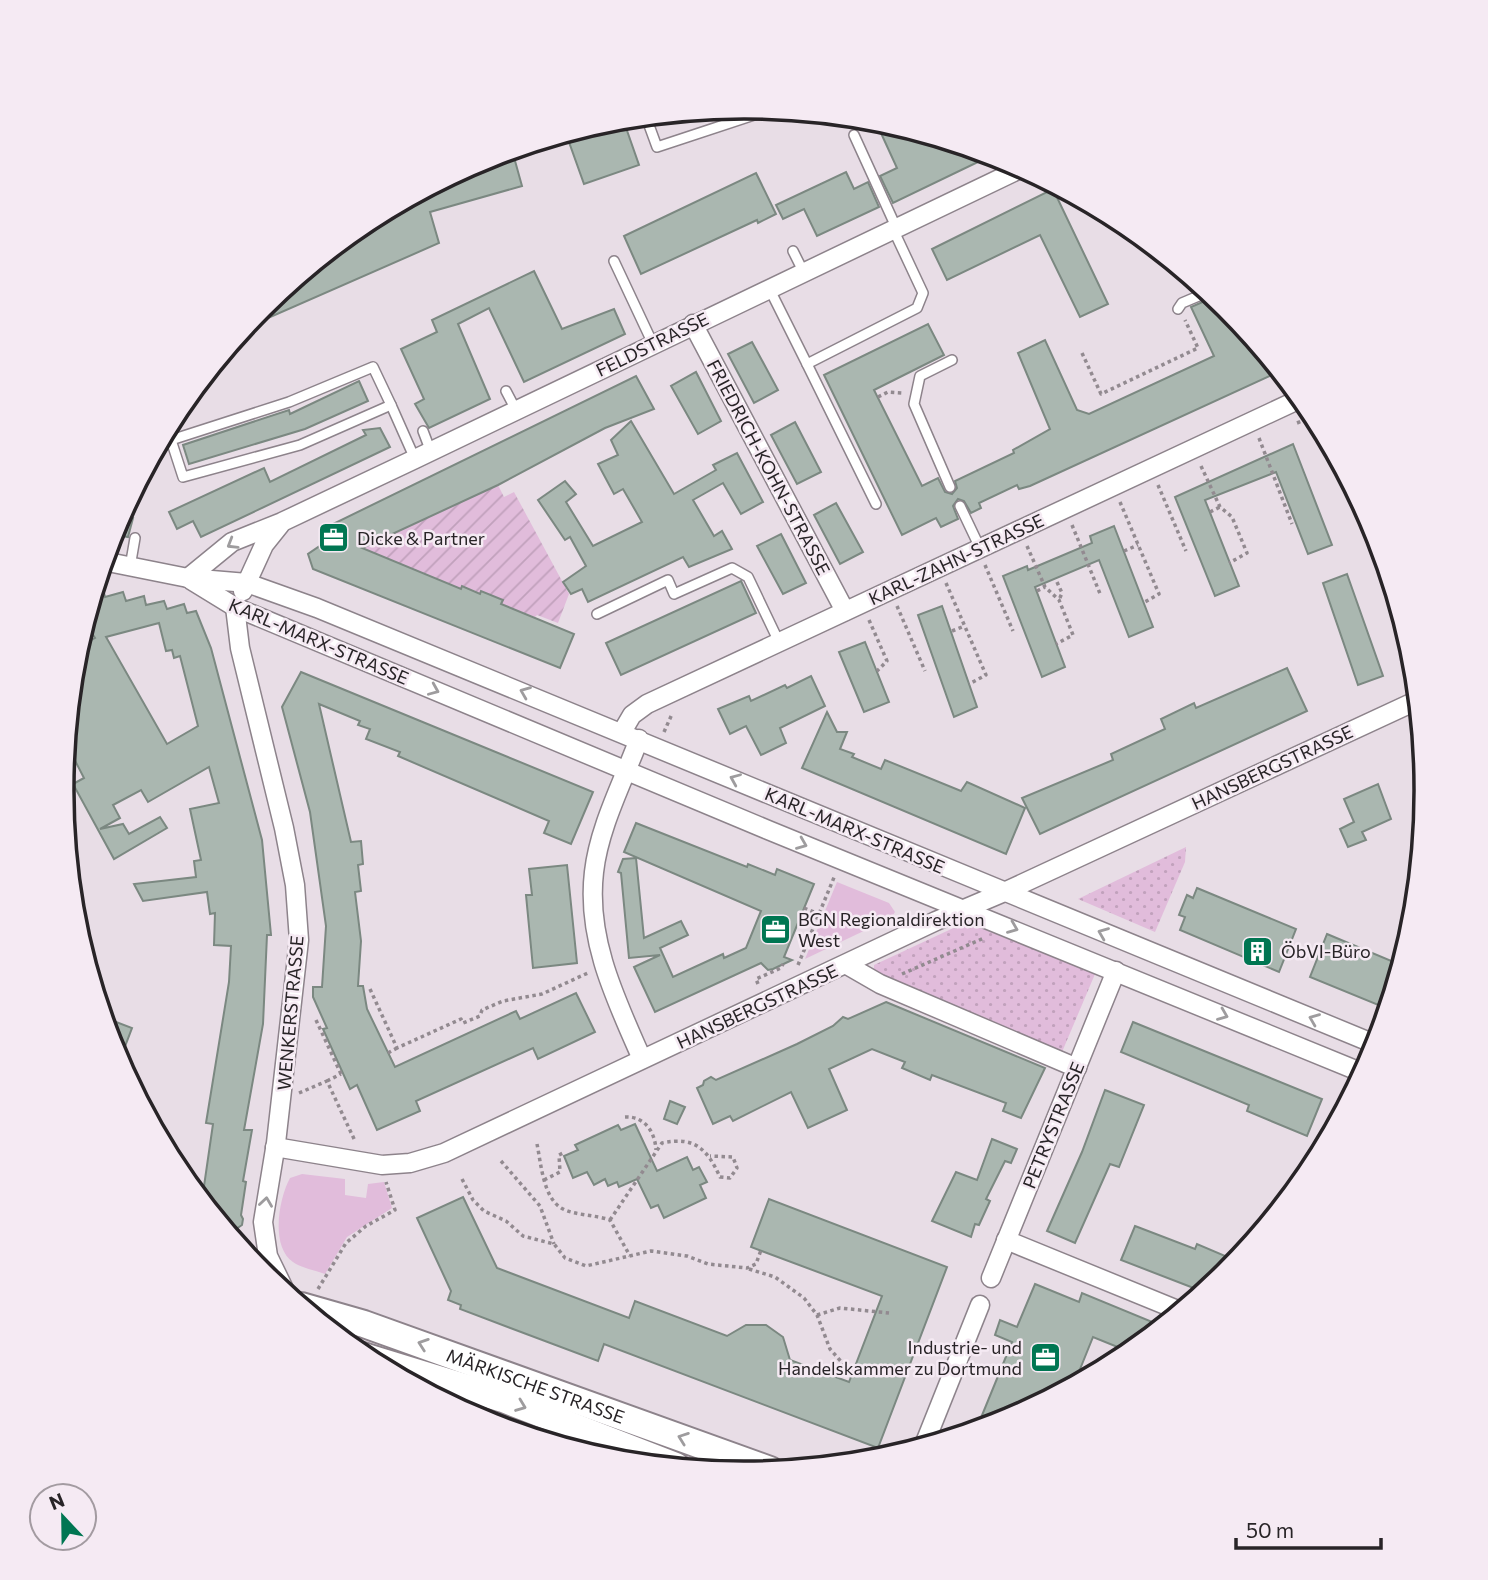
<svg xmlns="http://www.w3.org/2000/svg" width="1488" height="1580" viewBox="0 0 1488 1580" font-family="Commissioner,sans-serif">
	<style>
		.grass { fill: #e1bcdb }
		.park { fill: url(#park-dots) }
		.garden { fill: url(#garden-furrows) }
		.building { fill: #aab7b0; stroke: #7b8881; stroke-width: 2; fill-rule: evenodd }
		.lines { fill: none; stroke-linecap: round; stroke-linejoin: round }
		.service-casing { stroke: #8d838b; stroke-width: 12 }
		.minor-casing { stroke: #8d838b; stroke-width: 21 }
		.secondary-casing { stroke: #8d838b; stroke-width: 30 }
		.path { stroke: #928a90; stroke-width: 3.5; stroke-dasharray: 3.5 3.5; stroke-linecap: butt }
		.service { stroke: #fff; stroke-width: 9 }
		.minor { stroke: #fff; stroke-width: 18 }
		.secondary { stroke: #fff; stroke-width: 26 }
		.oneway { stroke: #9e9c9e }
		.labels { text-anchor: middle; dominant-baseline: central; stroke-width: 5; stroke-linejoin: round; paint-order: stroke }
		.street-label { font-size: 18px; fill: #282427; stroke: #f5eaf3 }
		.poi-label { font-size: 18px; fill: #282427; stroke: #f5eaf3; text-anchor: start }
		.rim { fill: none; stroke: #282427; stroke-width: 3.5 }
	</style>
	<defs>
		<pattern id="park-dots" width="8" height="8" patternUnits="userSpaceOnUse" patternTransform="scale(1.75)"><rect width="8" height="8" fill="#e1bcdb"/><path d="M2 2h.1M6 6h.1" fill="none" stroke="#c1a1bc" stroke-width="1.8" stroke-linecap="round"/></pattern>
		<pattern id="garden-furrows" width="10" height="10" patternUnits="userSpaceOnUse" patternTransform="scale(1.75)"><rect width="10" height="10" fill="#e1bcdb"/><path d="M-1 1l2-2M0 10L10 0M9 11l2-2" fill="none" stroke="#c1a1bc"/></pattern>
	</defs>
	<rect width="100%" height="100%" fill="#e8dde6"/>
	<g class="grass">
		<path d="M837 882 889 903 895 912 891 918 805 959Z"/>
		<path d="M302 1174 345 1179V1195L366 1198 368 1184 384 1182 392 1208 347 1237 325 1274C315 1270 301 1268 293 1262 270 1246 279 1198 290 1178Z"/>
	</g>
	<g class="park">
		<path d="M1186 847 1185 862 1155 932 1078 899Z"/>
		<path d="M962 924 976 926 1095 974 1062 1052 874 977V965Z"/>
	</g>
	<path class="garden" d="M496 481 504 497 514 492 569 594 558 623 537 615 535 617 501 604 481 591 480 594 462 587 461 589 364 549 366 541C412 523 455 510 496 481Z"/>
	<g class="building">
		<path d="M875 120 974 150 980 161 893 203 880 176 897 168Z"/>
		<path d="M624 122 639 165 584 184 569 142Z"/>
		<path d="M512 150 522 186 430 212 439 243 243 329 262 307 365 222 483 159Z"/>
		<path d="M846 172 854 189 868 182 879 207 817 236 804 209 783 219 776 205Z"/>
		<path d="M756 173 776 214 758 223 757 220 641 274 624 236Z"/>
		<path d="M1053 189 1108 304 1080 317 1040 235 947 280 932 249Z"/>
		<path d="M534 271 562 329 614 309 625 334 524 382 489 308 458 324 490 399 429 428 415 404 424 399 401 349 437 332 432 320Z"/>
		<path d="M1214 297 1227 308 1259 346 1272 375 1030 486 1019 489 1017 485 979 503 981 508 971 513 964 501 958 499 953 506 958 519 941 527 936 518 902 535 824 375 928 324 944 355 874 390 922 486 938 478 945 492 952 494 957 488 955 481 1014 453 1013 450 1050 429 1018 353 1045 340 1077 410 1089 414 1214 356 1191 307Z"/>
		<path d="M752 342 778 390 754 403 728 354Z"/>
		<path d="M696 372 721 421 698 434 671 386Z"/>
		<path d="M636 376 654 409 605 428 498 485 362 548 461 589 462 586 480 594 481 591 503 600 501 604 574 634 560 668 313 569 308 554 321 545 329 526Z"/>
		<path d="M359 381 368 401 305 429 189 464 183 445 289 410 290 414Z"/>
		<path d="M631 421 674 494 716 470 713 465 737 453 763 502 741 514 723 483 693 500 714 536 722 531 732 549 689 567 683 557 588 602 582 589 571 594 563 582 586 566 570 537 565 540 538 500 565 481 576 494 566 502 593 546 642 522 623 489 614 494 598 464 618 455 611 440Z"/>
		<path d="M795 422 821 472 797 484 771 435Z"/>
		<path d="M380 428 390 447 201 537 193 521 177 529 169 512 264 468 270 482 366 435 363 430Z"/>
		<path d="M1293 444 1332 545 1308 554 1276 472 1205 500 1239 586 1215 596 1175 497Z"/>
		<path d="M836 503 863 552 840 564 814 515Z"/>
		<path d="M120 516 133 518 128 537 112 534Z"/>
		<path d="M1114 526 1153 627 1129 637 1099 560 1035 587 1065 667 1042 677 1003 576 1027 566 1028 570 1092 543 1090 536Z"/>
		<path d="M781 534 806 583 783 594 757 546Z"/>
		<path d="M1347 574 1383 676 1358 685 1323 583Z"/>
		<path d="M741 581 756 613 621 675 606 643Z"/>
		<path d="M123 592 126 601 144 596 146 605 164 601 167 609 184 604 187 613 196 611 211 648 262 840 271 935H267L263 1024 244 1130H252L243 1181 246 1182 241 1215 243 1219 242 1225 236 1229 226 1230 202 1200 213 1124 206 1123 229 982 231 946 214 945 215 913 210 914 207 892 143 901 134 884 196 877 194 861 201 860 190 809 219 803 209 767 148 802 141 790 113 805 120 818 100 829 123 824 129 834 160 817 167 828 114 859 73 784 84 778 66 743 74 656 77 648 95 638 85 623 93 618 88 611 93 595 104 593 105 597ZM159 623 166 651 172 650 174 658 180 656 198 726 167 744 106 637Z"/>
		<path d="M942 606 977 707 954 717 918 615Z"/>
		<path d="M865 642 889 702 864 712 839 652Z"/>
		<path d="M1287 668 1307 711 1040 834 1022 798 1113 760 1111 754 1165 729 1161 719 1194 703 1196 708Z"/>
		<path d="M301 672 593 792 571 844 544 833 549 821 398 756 400 752 366 739 370 729 358 725 360 721 319 704 351 842 361 841 363 864 358 865 361 891 355 892 361 941 358 986H363L367 1009 395 1067 516 1011 520 1019 576 993 595 1032 538 1059 533 1048 416 1101 420 1111 377 1130 357 1085 350 1089 323 1029 327 1028 313 997V987H322L326 926 310 812 282 707Z"/>
		<path d="M811 676 825 706 780 728 786 743 761 755 746 726 730 734 718 709 749 696 751 701 785 685 787 688Z"/>
		<path d="M827 712 837 732H847L840 749 854 754 852 757 881 769 885 760 961 791 967 782 1025 808 1006 854 802 768Z"/>
		<path d="M1378 784 1391 819 1362 832 1366 840 1348 847 1340 829 1354 822 1344 799Z"/>
		<path d="M636 823 747 867 748 864 775 875 777 869 814 884 784 957 792 960 773 969 768 970 761 963 655 1012 634 967 660 955 629 958 621 873 618 872 623 859 636 858 644 938 681 921 688 935 660 948 673 977 723 954 724 958 746 948 761 911 624 852Z"/>
		<path d="M567 865 577 963 533 968 526 895H532L529 869Z"/>
		<path d="M1197 888 1296 929 1279 972 1180 930 1185 917 1179 915 1187 895 1193 898Z"/>
		<path d="M1327 934 1401 965 1388 1009 1310 977Z"/>
		<path d="M886 1002 1045 1068 1021 1118 1003 1111 1006 1103 932 1075 930 1080 902 1068 905 1062 872 1049 829 1069 847 1110 808 1128 791 1092 733 1121 730 1116 713 1124 697 1088 703 1085 704 1081 711 1077 716 1080 797 1044 833 1026 843 1017 848 1019Z"/>
		<path d="M103 1017 132 1028 119 1062 113 1051Z"/>
		<path d="M1133 1022 1322 1099 1307 1136 1247 1111 1249 1105 1121 1052Z"/>
		<path d="M1105 1090 1144 1105 1119 1167 1110 1164 1075 1243 1047 1231 1082 1152Z"/>
		<path d="M670 1101 685 1107 677 1124 664 1119Z"/>
		<path d="M635 1124 657 1171 687 1157 693 1170 699 1167 707 1182 700 1185 706 1198 664 1218 658 1205 651 1208 637 1179 619 1187 617 1182 608 1186 605 1179 594 1185 587 1172 573 1178 564 1156 578 1150 575 1145 618 1125 621 1130Z"/>
		<path d="M992 1139 1017 1149 1011 1163 1005 1161 986 1199 990 1201 979 1225 975 1224 971 1237 932 1221 956 1172 977 1180Z"/>
		<path d="M463 1197 497 1268 629 1318 635 1301 727 1336 746 1325H766L783 1337 790 1360 849 1382 882 1296 751 1247 769 1199 947 1267 878 1448 604 1344 598 1361 460 1309 461 1305 448 1300 451 1291 417 1218Z"/>
		<path d="M1135 1226 1195 1249 1197 1244 1237 1261 1204 1292 1121 1260Z"/>
		<path d="M1035 1284 1079 1302 1082 1293 1162 1326 1130 1352 1093 1337 1074 1384 1005 1421 976 1430 1012 1342 995 1335 1000 1320 1017 1327Z"/>
	</g>
	<g class="lines">
		<defs>
			<g id="service">
				<path d="M646 117 657 147 769 110"/>
				<path d="M854 135 896 227"/>
				<path d="M793 251 803 271"/>
				<path d="M614 261 653 344"/>
				<path d="M769 288 807 364 917 308 923 293 893 229"/>
				<path d="M1178 309 1182 303 1208 292"/>
				<path d="M807 364 876 504"/>
				<path d="M373 367 391 405 300 445 183 477 171 440 289 402Z"/>
				<path d="M506 391 516 410"/>
				<path d="M391 405 415 459"/>
				<path d="M423 431 431 452"/>
				<path d="M950 487 914 404 920 376 952 360"/>
				<path d="M960 506 980 548"/>
				<path d="M130 567 135 538"/>
				<path d="M597 614 668 580 674 594 732 568 748 577 779 642"/>
			</g>
			<g id="minor">
				<path d="M693 324 845 611"/>
				<path d="M103 561 188 578 247 583 317 608 1377 1045"/>
				<path d="M188 578 232 542 282 522 415 459 1022 168"/>
				<path d="M191 580 235 607 768 830 1363 1073"/>
				<path d="M243 591 264 545 280 525"/>
				<path d="M235 607 240 648 284 828 295 885 299 940 276 1143 263 1222 268 1256 286 1293"/>
				<path d="M622 732 632 715 647 704 1302 398"/>
				<path d="M639 739C623 782 599 827 594 872 586 939 616 1000 642 1059"/>
				<path d="M847 965 880 984 1077 1068"/>
				<path d="M275 1147 382 1165 410 1163 444 1153 936 921 1002 893 1418 700"/>
				<path d="M1006 1240 1180 1311"/>
				<path d="M991 1278 1116 971"/>
				<path d="M924 1445 980 1305"/>
			</g>
			<g id="secondary">
				<path id="s1" d="M301 1306 364 1324 770 1470"/>
				<path d="M363 1356 503 1399 676 1466"/>
			</g>
		</defs>
		<use href="#service" class="service-casing"/>
		<use href="#minor" class="minor-casing"/>
		<use href="#secondary" class="secondary-casing"/>
		<g class="path">
			<path d="M1082 353 1101 394 1198 348 1185 320"/>
			<path d="M878 397 888 392 902 393"/>
			<path d="M1297 423 1315 416"/>
			<path d="M1259 438 1292 524"/>
			<path d="M1201 466 1220 507 1232 517 1247 553 1229 563"/>
			<path d="M1158 485 1186 551"/>
			<path d="M1120 502 1159 594 1143 603"/>
			<path d="M1210 512 1220 507"/>
			<path d="M1072 525 1101 596"/>
			<path d="M1027 546 1045 587 1059 600 1073 635 1056 644"/>
			<path d="M1124 551 1138 545"/>
			<path d="M985 565 1013 631"/>
			<path d="M1057 582 1062 593 1059 600"/>
			<path d="M946 583 986 675 969 684"/>
			<path d="M1037 591 1045 587"/>
			<path d="M897 606 925 671"/>
			<path d="M869 620 887 661 877 671"/>
			<path d="M952 631 965 626"/>
			<path d="M664 732 672 714"/>
			<path d="M65 756 71 767"/>
			<path d="M804 908 819 914"/>
			<path d="M798 965 835 875"/>
			<path d="M902 974 984 938"/>
			<path d="M758 984 756 979 781 968 783 964"/>
			<path d="M370 989 397 1048 461 1019 463 1023 480 1016 482 1010 503 1001 542 994 590 972"/>
			<path d="M316 1020 341 1074"/>
			<path d="M388 1053 397 1048"/>
			<path d="M327 1081 341 1074"/>
			<path d="M299 1093 327 1081 355 1141"/>
			<path d="M625 1117C644 1116 655 1131 656 1150"/>
			<path d="M537 1144C541 1163 543 1199 563 1209 574 1215 596 1215 610 1220L630 1256"/>
			<path d="M501 1161 540 1206 554 1244"/>
			<path d="M462 1179 473 1200 484 1211 506 1221 523 1236 554 1244 565 1258 586 1266 651 1251 687 1256 708 1264 747 1268 756 1264 761 1250"/>
			<path d="M544 1180 560 1172 559 1155 565 1152"/>
			<path d="M610 1220 662 1143C695 1136 707 1149 720 1177L730 1178 737 1168 733 1157 710 1156"/>
			<path d="M749 1269 775 1277 804 1298 817 1315 830 1349 852 1374"/>
			<path d="M318 1289 346 1243 366 1226 395 1210 386 1182"/>
			<path d="M817 1315 840 1308 889 1313"/>
		</g>
		<use href="#service" class="service"/>
		<use href="#minor" class="minor"/>
		<use href="#secondary" class="secondary"/>
	</g>
	<defs><path id="oneway-chevron" d="M-2-3.5L2.5 0L-2 3.5" fill="none" stroke-width="1.6" stroke-linecap="round" stroke-linejoin="round" transform="scale(1.75)"/></defs>
	<g class="oneway">
		<use href="#oneway-chevron" transform="translate(232 544) rotate(149)"/>
		<use href="#oneway-chevron" transform="translate(434 690) rotate(23)"/>
		<use href="#oneway-chevron" transform="translate(525 692) rotate(-158)"/>
		<use href="#oneway-chevron" transform="translate(735 779) rotate(-157)"/>
		<use href="#oneway-chevron" transform="translate(802 844) rotate(22)"/>
		<use href="#oneway-chevron" transform="translate(1013 928) rotate(22)"/>
		<use href="#oneway-chevron" transform="translate(1103 933) rotate(-158)"/>
		<use href="#oneway-chevron" transform="translate(1223 1015) rotate(22)"/>
		<use href="#oneway-chevron" transform="translate(1314 1019) rotate(-158)"/>
		<use href="#oneway-chevron" transform="translate(266 1202) rotate(-82)"/>
		<use href="#oneway-chevron" transform="translate(423 1344) rotate(-161)"/>
		<use href="#oneway-chevron" transform="translate(521 1406) rotate(21)"/>
		<use href="#oneway-chevron" transform="translate(683 1438) rotate(-160)"/>
	</g>
	<defs>
		<symbol id="office-square" viewBox="-11 -11 22 22"><rect x="-9" y="-9" width="18" height="18" rx="4" fill="#007652" stroke="#f5eaf3"/><path d="M-6-3h4V-5.5h4V-3h4V5H-6ZM-1-4.5V-3h2v-1.5ZM-6 0V1H6V0Z" fill="#fff"/></symbol>
		<symbol id="building-square" viewBox="-11 -11 22 22"><rect x="-9" y="-9" width="18" height="18" rx="4" fill="#007652" stroke="#f5eaf3"/><path d="M-4-6H4V6H1V3H-1V6H-4ZM-2.5-4.3h1.7v1.8h-1.7ZM.8-4.3h1.7v1.8H.8ZM-2.5-1h1.7V.8h-1.7ZM.8-1h1.7V.8H.8Z" fill="#fff"/></symbol>
	</defs>
	<g fill-rule="evenodd">
		<use href="#office-square" x="316" y="520" width="35" height="35"/>
		<use href="#office-square" x="758" y="912" width="35" height="35"/>
		<use href="#building-square" x="1240" y="934" width="35" height="35"/>
		<use href="#office-square" x="1028" y="1340" width="35" height="35"/>
	</g>
	<g class="labels">
		<g class="street-label">
			<text transform="translate(652 344) rotate(-26)">FELDSTRASSE</text>
			<text transform="translate(769 467) rotate(62)">FRIEDRICH-KOHN-STRASSE</text>
			<text transform="translate(956 559) rotate(-25)">KARL-ZAHN-STRASSE</text>
			<text transform="translate(319 641) rotate(23)">KARL-MARX-STRASSE</text>
			<text transform="translate(1272 767) rotate(-25)">HANSBERGSTRASSE</text>
			<text transform="translate(855 830) rotate(23)">KARL-MARX-STRASSE</text>
			<text transform="translate(757 1006) rotate(-25)">HANSBERGSTRASSE</text>
			<text transform="translate(290 1013) rotate(-85)">WENKERSTRASSE</text>
			<text transform="translate(1053 1125) rotate(-68)">PETRYSTRASSE</text>
			<text stroke="none"><textPath href="#s1" startOffset="248">MÄRKISCHE STRASSE</textPath></text>
		</g>
		<g class="poi-label">
			<text x="357" y="538">Dicke &amp; Partner</text>
			<text x="798" y="919">BGN Regionaldirektion<tspan x="798" dy="21">West</tspan></text>
			<text x="1281" y="951">ÖbVI-Büro</text>
			<text x="1022" y="1347" text-anchor="end">Industrie- und<tspan x="1022" dy="21">Handelskammer zu Dortmund</tspan></text>
		</g>
	</g>
	<path d="M0 0H1488V1580H0ZM744 119H744A670 670 0 0 1 1414 789V791A670 670 0 0 1 744 1461H744A670 670 0 0 1 74 791V789A670 670 0 0 1 744 119Z" fill="#f5eaf3" fill-rule="evenodd"/>
	<path class="rim" d="M744 119H744A670 670 0 0 1 1414 789V791A670 670 0 0 1 744 1461H744A670 670 0 0 1 74 791V789A670 670 0 0 1 744 119Z"/>
	<g transform="translate(63 1517) rotate(338)"><circle r="33" fill="#f5eaf3" stroke="#a39ba1" stroke-width="2"/>
	<path d="M0-5L12 26L0 18L-12 26Z" fill="#007652"/>
	<text y="-10" font-size="19" font-weight="bold" text-anchor="middle" fill="#282427">N</text>
	</g>
	<path d="M1236 1538v10h145v-10" fill="none" stroke="#282427" stroke-width="3.5"/>
	<text x="1246" y="1538" font-size="21" fill="#282427" stroke="#f5eaf3" stroke-width="5" paint-order="stroke">50 m</text>
</svg>
